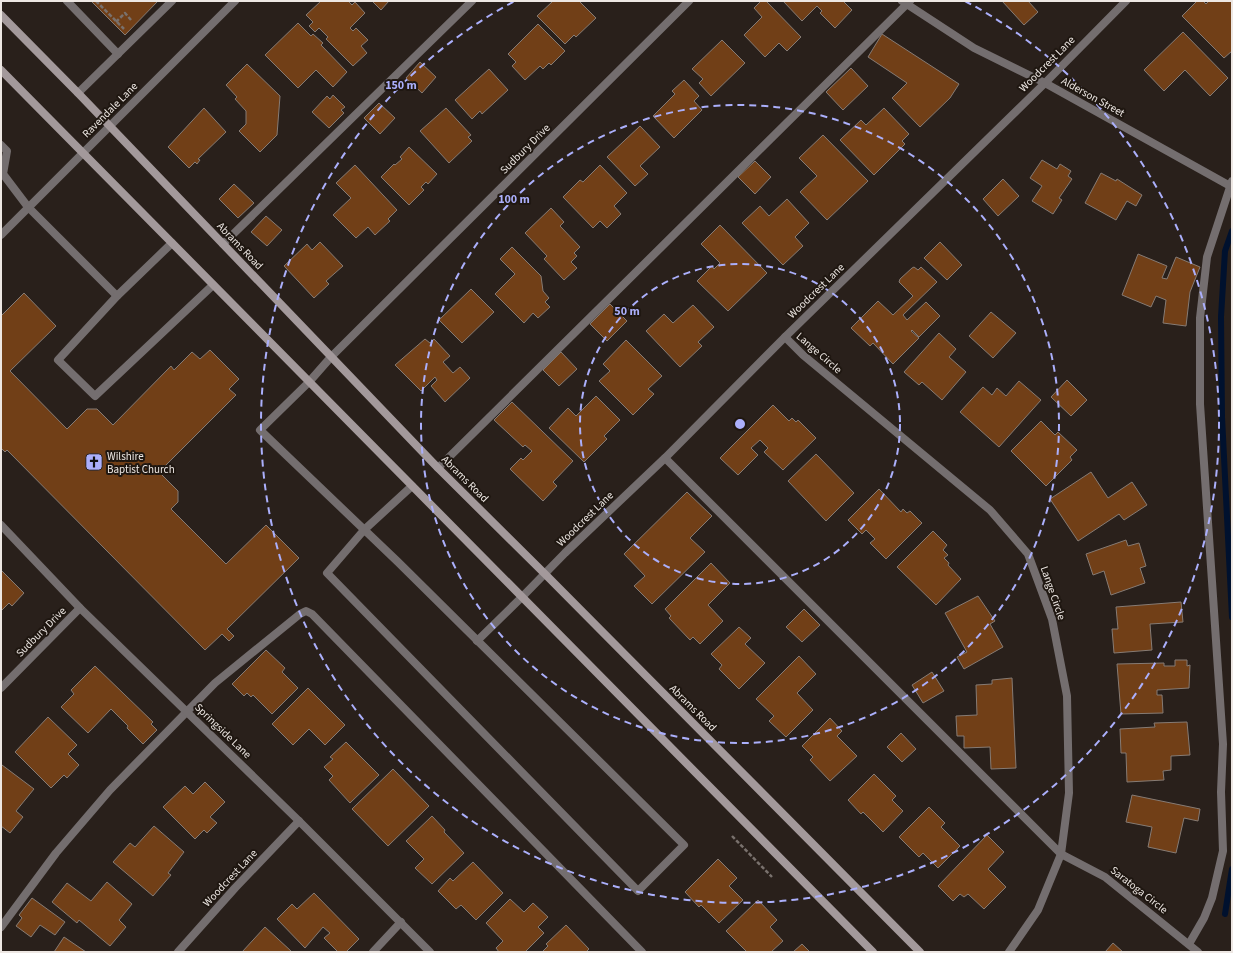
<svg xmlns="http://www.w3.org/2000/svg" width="1233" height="953" viewBox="0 0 1233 953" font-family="'Source Sans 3',sans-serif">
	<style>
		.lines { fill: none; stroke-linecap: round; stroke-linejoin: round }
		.stream { stroke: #00112e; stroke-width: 6 }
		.building { fill: #713f17; stroke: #867b74 }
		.path { stroke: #79716d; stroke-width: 2.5; stroke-dasharray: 4 2; stroke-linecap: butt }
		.lane { stroke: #746e6f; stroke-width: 8 }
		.street { stroke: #746e6f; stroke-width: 8 }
		.secondary { stroke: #a3999b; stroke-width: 8 }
		.ring { fill: none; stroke: #abaffb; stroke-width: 2; stroke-dasharray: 7 5 }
		.labels { text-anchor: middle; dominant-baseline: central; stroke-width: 4; stroke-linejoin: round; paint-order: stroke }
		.street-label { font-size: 11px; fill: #ede7e3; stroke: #1f1711 }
		.poi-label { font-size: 11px; fill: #ede7e3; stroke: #1f1711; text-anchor: start }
		.centre { fill: #abaffb; stroke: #1f1711; stroke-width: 2 }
		.ring-label { font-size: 12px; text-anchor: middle; font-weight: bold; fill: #abaffb; stroke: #1f1711; stroke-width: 4; stroke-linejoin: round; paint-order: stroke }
	</style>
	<rect width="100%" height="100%" fill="#29201b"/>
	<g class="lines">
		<g class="stream">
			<path d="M1232 231 1225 251 1221 317 1222 417 1232 617"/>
			<path d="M1225 914 1232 869"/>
		</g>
	</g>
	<g class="building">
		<path d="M91 1H158L125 35Z"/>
		<path d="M321 1H348L352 5 355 2 365 13 350 28 353 31 356 28 368 40 361 46 367 53 353 66 326 39 328 37 319 28 315 32 309 26 313 22 306 15Z"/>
		<path d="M372 1H389L381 10Z"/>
		<path d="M553 1H579L596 18 576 37 574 35 565 44 537 16Z"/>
		<path d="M761 1H766L801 37 787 51 779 43 765 57 744 35 762 17 754 8Z"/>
		<path d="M783 1H843L852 10 835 28 820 13 822 11 817 6 802 21Z"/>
		<path d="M1002 1H1028L1038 12 1024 25Z"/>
		<path d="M1197 1H1203L1206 4 1209 1H1232V51L1224 58 1182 16Z"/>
		<path d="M298 23 311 36 313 34 323 43 321 45 347 72 333 87 316 70 298 88 265 55Z"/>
		<path d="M538 24 565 51 551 65 549 63 543 69 540 66 525 80 512 66 516 62 508 54Z"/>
		<path d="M1183 32 1228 78 1210 96 1185 70 1164 91 1144 70Z"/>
		<path d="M882 34 959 84 950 98 920 127 892 98 907 83 868 57Z"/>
		<path d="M722 40 745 63 711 96 699 83 703 79 692 69Z"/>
		<path d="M420 62 436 77 422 93 406 78Z"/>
		<path d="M247 64 280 96 277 135 260 152 239 131 246 124V111L235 99 237 97 226 85Z"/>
		<path d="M851 68 868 86 843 110 826 92Z"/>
		<path d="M489 69 508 90 482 114 480 111 472 119 455 100Z"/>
		<path d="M684 80 699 96 694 101 702 110 674 138 653 116 675 94 672 91Z"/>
		<path d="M333 95 345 107 341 110 344 113 329 128 312 112 327 96 330 99Z"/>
		<path d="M379 103 395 118 380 134 364 118Z"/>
		<path d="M204 108 226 132 198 159 200 160 197 164 195 162 189 168 168 147Z"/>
		<path d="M446 108 471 135 468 137 472 141 449 163 420 131Z"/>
		<path d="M884 108 909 134 902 141 905 144 874 175 840 140 861 120 866 125Z"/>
		<path d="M640 126 660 147 640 166 648 174 635 186 607 157Z"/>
		<path d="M823 135 868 181 827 220 800 192 817 176 799 158Z"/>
		<path d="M409 147 437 174 428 184 426 182 421 187 424 190 409 205 381 177 394 164 395 165 402 159 400 157Z"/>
		<path d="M1042 160 1057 169 1060 164 1071 171 1068 176 1072 179 1059 198 1062 200 1053 214 1032 201 1042 186 1030 178Z"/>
		<path d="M755 161 771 177 755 194 738 177Z"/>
		<path d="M355 165 397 210 388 219 390 221 375 235 368 227 356 238 333 215 351 198 336 183Z"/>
		<path d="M600 165 627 193 614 206 621 214 607 228 600 221 593 228 563 197 580 180 583 182Z"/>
		<path d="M1101 173 1116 181 1117 179 1142 195 1136 206 1127 201 1116 220 1085 203Z"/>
		<path d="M1003 179 1019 196 998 216 983 199Z"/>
		<path d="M234 184 254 203 238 218 219 199Z"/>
		<path d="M787 199 809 223 795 237 803 246 783 265 742 223 760 206 769 216Z"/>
		<path d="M551 208 564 222 560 226 580 247 574 253 577 256 571 262 577 268 564 280 544 259 547 256 525 233Z"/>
		<path d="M266 216 282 230 267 246 251 232Z"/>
		<path d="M720 225 767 273 728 311 697 281 712 266 714 269 720 263 701 244Z"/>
		<path d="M320 242 343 266 326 281 329 284 314 298 284 266 307 244 312 250Z"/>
		<path d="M940 242 962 265 947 280 924 258Z"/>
		<path d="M512 247 541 276 543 291 549 298 545 302 550 307 538 318 533 313 524 323 495 294 515 274 500 259Z"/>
		<path d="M1138 254 1167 266 1162 278 1167 279 1176 257 1200 267 1190 292 1186 326 1163 323 1166 300 1156 296 1151 307 1122 295Z"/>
		<path d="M914 267 918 270 921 267 937 282 903 315 907 320 926 302 940 316 919 337 912 330 911 331 919 338 893 364 873 343 870 346 851 328 878 301 893 315 913 296 899 282 900 279 912 268Z"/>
		<path d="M471 289 494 312 462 343 439 320Z"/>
		<path d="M24 293 56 326 10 371 67 429 87 409H97L113 425 171 366 174 370 192 352 200 359 210 350 239 379 229 389 236 395 159 472 178 491V502L171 509 226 564 266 525 299 558 227 629 234 636 229 641 222 634 205 650 7 450 5 452 1 448V316Z"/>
		<path d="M610 304 627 321 607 341 590 324Z"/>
		<path d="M693 305 714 327 698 342 702 346 680 367 646 331 664 314 673 323Z"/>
		<path d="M991 312 1016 333 993 358 969 336Z"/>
		<path d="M939 333 956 349 949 357 966 372 942 400 922 382 919 385 904 372Z"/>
		<path d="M425 339 430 343 434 339 450 356 443 362 453 373 460 367 470 378 445 402 431 386 437 380 435 377 421 391 395 365Z"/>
		<path d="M626 340 662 376 648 389 654 394 633 415 599 381 610 371 603 364Z"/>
		<path d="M561 352 577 369 559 386 543 370Z"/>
		<path d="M1067 380 1087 400 1071 416 1051 397Z"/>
		<path d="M1019 381 1041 400 999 447 960 412 983 387 992 395 997 388 1006 396Z"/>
		<path d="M596 396 620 420 604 436 607 439 584 462 549 428 568 408 576 416Z"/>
		<path d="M512 402 573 461 553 482 557 486 543 501 510 469 521 458 523 460 532 451 525 445 523 447 494 420Z"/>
		<path d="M773 405 789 421 792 418 796 422 798 420 816 438 783 470 764 452 768 448 760 440 751 448 758 455 738 475 720 458Z"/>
		<path d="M1041 421 1055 435 1058 432 1077 450 1070 457 1072 460 1046 486 1011 451Z"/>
		<path d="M816 454 854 493 826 521 788 481Z"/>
		<path d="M1091 472 1108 498 1132 482 1147 505 1124 520 1119 514 1078 541 1050 499Z"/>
		<path d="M879 489 901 512 903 509 907 513 910 511 922 523 886 559 870 543 875 539 866 530 862 534 848 520Z"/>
		<path d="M687 492 712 516 690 538 705 552 652 604 634 586 645 576 624 554Z"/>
		<path d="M933 531 947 545 943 550 948 555 944 558 949 563 948 565 961 579 936 605 897 567Z"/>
		<path d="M1126 540 1128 546 1139 543 1146 566 1140 568 1145 583 1111 595 1104 571 1093 575 1086 554Z"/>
		<path d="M711 563 730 583 708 605 723 621 700 644 693 637 690 640 669 618 671 616 665 609Z"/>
		<path d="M1 570 24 593 12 606 9 603 1 611Z"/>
		<path d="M978 596 995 621 990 624 1003 647 964 669 957 657 967 652 945 613Z"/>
		<path d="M1181 602 1183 622 1150 624 1152 650 1114 653 1112 629H1118L1116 607Z"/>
		<path d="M804 609 820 625 802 642 786 627Z"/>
		<path d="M739 627 751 638 745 644 765 663 739 689 719 669 722 665 711 654Z"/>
		<path d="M266 650 285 668 282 672 298 688 272 714 253 695 251 697 247 693 244 696 232 684Z"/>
		<path d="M799 656 816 674 797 693 813 710 786 737 769 721 774 716 756 699Z"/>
		<path d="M1175 660H1187V666L1190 665 1189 688 1157 690V695H1162L1163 713 1121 714 1117 664 1164 663V666H1175Z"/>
		<path d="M95 666 153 722 151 724 157 730 143 744 127 728 128 726 111 709 88 733 61 707 74 694 71 690Z"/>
		<path d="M932 672 944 691 923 703 912 685Z"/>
		<path d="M1012 678 1016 768 991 769 990 747 964 748V736H957L956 716 977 715 976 685 992 684V680Z"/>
		<path d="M308 688 345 725 325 745 309 729 293 745 272 724Z"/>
		<path d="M48 717 77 745 68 754 79 765 67 778 64 775 51 788 15 752Z"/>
		<path d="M830 718 842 731 837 736 857 756 830 781 810 760 813 757 802 746Z"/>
		<path d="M1187 722 1190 755 1171 756V770L1163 771 1164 780 1127 782 1126 753H1121L1120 729 1155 727 1154 723Z"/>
		<path d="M901 733 916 749 902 762 887 747Z"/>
		<path d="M346 742 379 775 350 803 329 780 333 776 324 767 333 759 330 757Z"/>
		<path d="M2 765 34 789 16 811 23 817 10 833 1 826V767Z"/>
		<path d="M393 769 429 806 388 846 352 809Z"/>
		<path d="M874 774 896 796 892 800 903 811 883 832 863 812 861 814 848 800Z"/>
		<path d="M205 782 225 802 210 817 217 823 207 833 204 830 195 839 163 807 185 786 193 794Z"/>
		<path d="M1132 795 1200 809 1198 821 1184 818 1176 853 1148 847 1152 827 1126 822Z"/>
		<path d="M929 807 945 823 941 827 960 846 938 868 923 853 919 857 899 837Z"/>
		<path d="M432 816 445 830 444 832 464 853 432 884 415 868 424 859 406 841Z"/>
		<path d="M154 826 184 852 168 873 171 875 153 896 113 862 130 843 135 847Z"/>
		<path d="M987 835 1004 852 988 869 1006 887 984 909 968 894 964 897 960 894 953 901 938 886Z"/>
		<path d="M718 859 737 878 729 886 743 900 719 923 701 905 699 907 685 892Z"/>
		<path d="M473 862 503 893 476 920 461 905 456 909 438 891 450 878 453 881Z"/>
		<path d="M107 882 132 904 119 920 126 927 110 946 79 920 77 923 52 902 67 883 91 901Z"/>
		<path d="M314 893 359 939 346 952H338L324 938 330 933 323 927 305 948 277 919 292 904 297 909Z"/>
		<path d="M32 898 65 922 55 935 40 925 31 937 16 926 22 918 19 915Z"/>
		<path d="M510 899 524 912 533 903 548 917 538 927 544 933 525 952H499L496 948 503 941 486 923Z"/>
		<path d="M758 900 777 920 770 927 783 941 771 952H747L726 931Z"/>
		<path d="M566 925 589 949 586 952H542L548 946 546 944Z"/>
		<path d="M265 927 291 951 290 952H242Z"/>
		<path d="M64 937 86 952H54Z"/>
		<path d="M1113 943 1123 952H1105Z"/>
		<path d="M802 944 810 952H793Z"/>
	</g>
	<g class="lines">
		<g class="path">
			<path d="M96 1 124 29"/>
			<path d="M116 22 125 13 131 20"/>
			<path d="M732 836 772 877"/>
		</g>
		<g class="lane">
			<path d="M67 1 118 54"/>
			<path d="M78 93 172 1"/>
			<path d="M1 145 7 151 3 174 28 207 117 296"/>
			<path d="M172 243 117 296 58 360 95 396 213 285"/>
			<path d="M223 244 472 1"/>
			<path d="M309 382 260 430 398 562 684 845 638 891 327 573 364 530 412 486"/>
			<path d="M665 458 1061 854"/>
			<path d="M438 468 910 1"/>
			<path d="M477 641 522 597"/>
			<path d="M1 927 56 853 110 790 215 683 300 614 306 611 312 614 642 952"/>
			<path d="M1189 944 1204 918 1212 898 1223 851 1221 792 1223 744 1200 404V318L1207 257 1232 181"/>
			<path d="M373 952 401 922"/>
		</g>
		<g class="street">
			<path d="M902 1 974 48 1045 83 1232 187"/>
			<path d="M1 235 235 1"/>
			<path d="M785 337 803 355 990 510 1028 554 1052 619 1067 696 1069 793 1061 854 1038 910 1009 952"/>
			<path d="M309 382 331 357 689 1"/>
			<path d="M1 525 80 608 299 821 430 952"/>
			<path d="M522 597 565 553 665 458 785 337 1045 83 1126 1"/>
			<path d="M1 688 80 608"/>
			<path d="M1061 854 1105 877 1198 952"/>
			<path d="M178 952 235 888 299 821"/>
		</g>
		<g class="secondary">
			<path d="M1 15 78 93 438 468 545 574 920 952"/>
			<path d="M1 70 873 952"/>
		</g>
	</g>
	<g class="ring">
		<circle cx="740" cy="424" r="160"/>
		<circle cx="740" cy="424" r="319"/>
		<path d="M965 1A479 479 0 1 1 515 1"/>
	</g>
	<defs>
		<symbol id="church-square" viewBox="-11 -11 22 22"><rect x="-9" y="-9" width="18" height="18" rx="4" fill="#abaffb" stroke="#1f1711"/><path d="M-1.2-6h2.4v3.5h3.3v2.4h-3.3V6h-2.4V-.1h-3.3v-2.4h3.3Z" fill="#111"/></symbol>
	</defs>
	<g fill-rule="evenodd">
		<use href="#church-square" x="84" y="452" width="20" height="20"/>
	</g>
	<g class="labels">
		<g class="street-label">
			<text transform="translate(1047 64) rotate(-45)">Woodcrest Lane</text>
			<text transform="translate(1093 97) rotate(29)">Alderson Street</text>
			<text transform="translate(110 110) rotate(-45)">Ravendale Lane</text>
			<text transform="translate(525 149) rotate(-45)">Sudbury Drive</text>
			<text transform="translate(240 246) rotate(46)">Abrams Road</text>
			<text transform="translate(816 291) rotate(-44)">Woodcrest Lane</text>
			<text transform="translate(819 353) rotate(41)">Lange Circle</text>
			<text transform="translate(465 479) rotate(45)">Abrams Road</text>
			<text transform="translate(585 519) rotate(-44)">Woodcrest Lane</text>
			<text transform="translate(1053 593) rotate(71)">Lange Circle</text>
			<text transform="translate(41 632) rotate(-45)">Sudbury Drive</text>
			<text transform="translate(693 708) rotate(45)">Abrams Road</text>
			<text transform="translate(223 731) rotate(44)">Springside Lane</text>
			<text transform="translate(230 878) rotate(-47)">Woodcrest Lane</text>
			<text transform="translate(1139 890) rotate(38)">Saratoga Circle</text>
		</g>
		<g class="poi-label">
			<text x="107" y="456">Wilshire<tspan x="107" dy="13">Baptist Church</tspan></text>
		</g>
	</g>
	<circle cx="740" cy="424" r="6" class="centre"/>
	<g class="ring-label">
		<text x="401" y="89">150 m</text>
		<text x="514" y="203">100 m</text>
		<text x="627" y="315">50 m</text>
	</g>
	<rect width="1233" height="953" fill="none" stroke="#ede7e3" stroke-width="4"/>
</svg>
